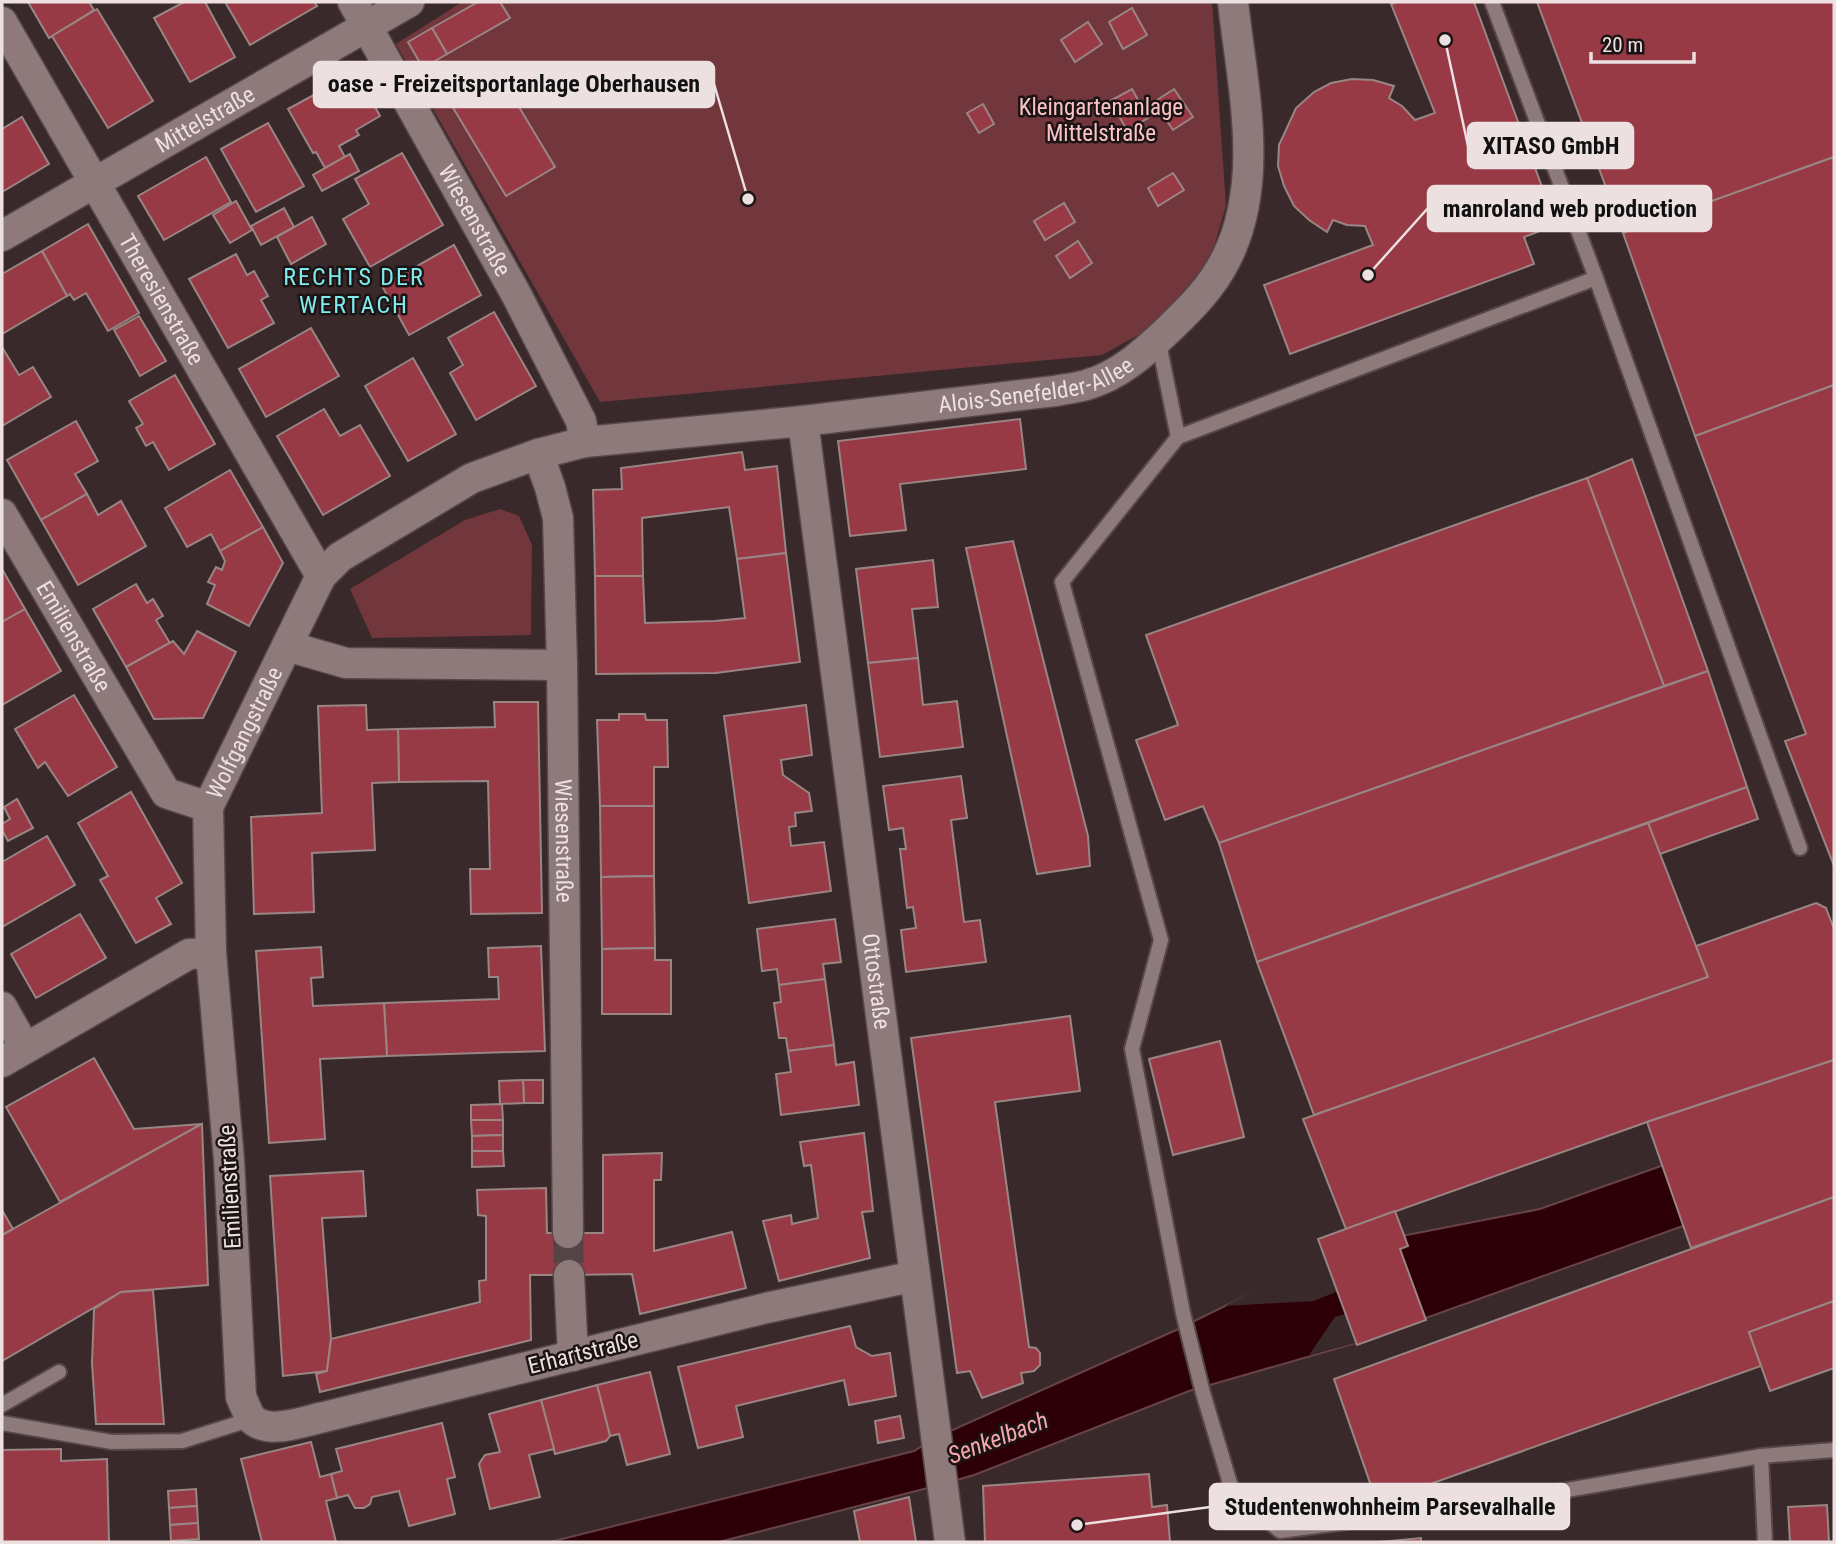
<svg xmlns="http://www.w3.org/2000/svg" width="1836" height="1544" viewBox="0 0 1836 1544" font-family="'Roboto Condensed',sans-serif">
	<style>
		.green { fill: #71373c }
		.water { fill: #2d0007; stroke: #664348; stroke-width: 2 }
		.pier { fill: #3a292a }
		.building { fill: #973a45; stroke: #9a8585; stroke-width: 2 }
		.lines { fill: none; stroke-linecap: round; stroke-linejoin: round }
		.minor-tunnel { stroke: #554445; stroke-width: 30; stroke-dasharray: 30 15; stroke-linecap: butt }
		.service-casing { stroke: #564748; stroke-width: 18 }
		.minor-casing { stroke: #564748; stroke-width: 33 }
		.service { stroke: #8f7a7b; stroke-width: 14 }
		.minor { stroke: #8f7a7b; stroke-width: 30 }
		.labels { text-anchor: middle; dominant-baseline: central; stroke-width: 5; stroke-linejoin: round; paint-order: stroke }
		.park-label { font-size: 23px; fill: #fac4c6; stroke: #1c1414 }
		.street-label { font-size: 23px; fill: #ece0e0; stroke: #1c1414 }
		.neighbourhood-label { font-size: 24px; letter-spacing: 2px; fill: #7febec; stroke: #1c1414 }
		.water-label { font-size: 24px; font-style: italic; fill: #f6a7ab; stroke: #1c1414 }
		.leader { fill: none; stroke: #ece0e0; stroke-width: 2.5 }
		.callout-dot { fill: #ece0e0; stroke: #1c1414; stroke-width: 2.5 }
		.callout { fill: #ece0e0; stroke: #ece0e0; stroke-width: 2.5 }
		.callout-label { font-size: 24px; text-anchor: middle; font-weight: bold; fill: #111 }
	</style>
	<rect width="100%" height="100%" fill="#3a292a"/>
	<g class="green">
		<path d="M462 2H1212L1226 206 1209 263 1160 323 1102 355 600 402 396 44Z"/>
		<path d="M500 509 519 516 532 545 531 635 372 638 350 589 465 520Z"/>
	</g>
	<path class="water" d="M1834 1095V1166L1683 1226 1356 1343 1189 1391 974 1475 943 1484 719 1542H550L914 1451 937 1437 1174 1331 1325 1257 1407 1235 1540 1209 1661 1166Z"/>
	<g class="pier">
		<path d="M1324 1253 1338 1291 1314 1301 1225 1306Z"/>
		<path d="M1345 1314 1356 1343 1309 1355 1335 1317Z"/>
	</g>
	<g class="building">
		<path d="M28 2H89L94 10 49 38Z"/>
		<path d="M184 2H205L235 57 190 82 154 18Z"/>
		<path d="M225 2H314L317 6 250 45Z"/>
		<path d="M478 2H500L510 18 447 54 432 28Z"/>
		<path d="M1398 2H1474L1556 225 1524 237 1534 264 1290 354 1264 285 1373 245 1365 226 1347 225 1333 220 1327 232 1309 220 1294 206 1284 186 1278 166 1279 145 1296 108 1314 92 1331 83 1352 79 1373 80 1394 86 1389 98 1402 106 1415 120 1435 113 1391 4Z"/>
		<path d="M1537 2H1834V157L1623 233Z"/>
		<path d="M1132 8 1147 35 1123 49 1109 22Z"/>
		<path d="M97 9 153 101 108 128 52 36Z"/>
		<path d="M1088 22 1102 44 1075 62 1061 40Z"/>
		<path d="M432 28 447 54 423 68 408 42Z"/>
		<path d="M492 62 555 167 506 196 443 91Z"/>
		<path d="M356 72 380 116 356 130 359 135 339 146 345 157 325 168 316 152 313 153 288 109Z"/>
		<path d="M1132 89 1148 118 1127 130 1110 101Z"/>
		<path d="M1174 89 1193 117 1173 130 1154 102Z"/>
		<path d="M983 104 994 124 979 133 967 113Z"/>
		<path d="M22 117 49 164 2 192V129Z"/>
		<path d="M268 123 304 186 256 212 221 149Z"/>
		<path d="M402 153 443 225 370 267 343 219 369 204 355 179Z"/>
		<path d="M350 154 359 171 322 191 313 175Z"/>
		<path d="M206 157 231 202 164 240 138 196Z"/>
		<path d="M1834 157V385L1695 436 1623 233Z"/>
		<path d="M1173 173 1184 190 1158 206 1148 188Z"/>
		<path d="M236 201 252 230 230 243 213 215Z"/>
		<path d="M1064 203 1075 222 1045 240 1034 221Z"/>
		<path d="M284 208 294 227 261 245 251 226Z"/>
		<path d="M312 217 326 244 291 264 277 237Z"/>
		<path d="M88 224 139 313 108 331 86 293 74 300 70 294 67 296 42 251Z"/>
		<path d="M1078 241 1092 263 1070 278 1056 256Z"/>
		<path d="M454 245 481 295 409 335 382 286Z"/>
		<path d="M42 251 67 296 2 334V274Z"/>
		<path d="M236 254 247 275 254 271 268 296 261 300 274 323 228 348 189 279Z"/>
		<path d="M494 312 536 386 476 420 450 373 463 365 448 338Z"/>
		<path d="M139 316 166 361 140 376 114 330Z"/>
		<path d="M311 328 339 376 266 417 239 369Z"/>
		<path d="M2 347 19 375 33 367 51 397 2 426Z"/>
		<path d="M413 358 456 434 408 461 365 386Z"/>
		<path d="M175 375 215 444 169 470 153 442 146 446 136 428 143 424 129 401Z"/>
		<path d="M1834 385V866L1785 741 1806 734 1695 436Z"/>
		<path d="M324 409 340 436 360 425 390 476 323 515 277 436Z"/>
		<path d="M1020 419 1026 469 900 484 906 530 850 536 838 441Z"/>
		<path d="M76 421 98 461 75 474 87 494 41 520 7 460Z"/>
		<path d="M742 452 745 470 777 466 786 553 737 559 729 507 642 518 643 576H595L593 490 622 489 621 468Z"/>
		<path d="M1632 459 1708 671 1664 686 1587 478Z"/>
		<path d="M230 470 263 527 220 551 211 534 187 547 165 508Z"/>
		<path d="M1587 478 1664 686 1219 843 1203 806 1165 820 1136 740 1178 725 1146 635Z"/>
		<path d="M87 494 98 515 121 501 146 546 78 585 41 520Z"/>
		<path d="M263 527 283 563 249 626 207 604 215 585 208 582 216 567 222 570 225 561 220 551Z"/>
		<path d="M1013 541 1088 836 1090 866 1037 874 966 548Z"/>
		<path d="M786 553 800 662 716 673 596 674 595 576H643L645 623 715 621 745 618 737 559Z"/>
		<path d="M933 560 938 607 912 609 918 658 868 663 856 569Z"/>
		<path d="M2 569 25 609 2 622Z"/>
		<path d="M136 584 147 603 153 599 163 616 156 620 170 643 126 667 93 609Z"/>
		<path d="M25 609 61 671 2 705V622Z"/>
		<path d="M197 631 236 652 203 718 154 719 126 667 173 641 184 654Z"/>
		<path d="M918 658 923 705 957 701 963 747 880 757 868 663Z"/>
		<path d="M1708 671 1747 787 1257 962 1219 843Z"/>
		<path d="M74 695 117 767 68 796 45 762 38 768 15 729Z"/>
		<path d="M494 702H538L542 913 471 914 470 869H490L488 781 399 782 398 729 495 727Z"/>
		<path d="M366 705 367 730 398 729 399 782 372 783 375 850 312 853 314 912 254 914 251 817 322 813 318 706Z"/>
		<path d="M806 705 812 755 781 760 783 775 809 793 812 811 795 813 796 826 789 827 791 846 824 842 831 891 749 903 724 716Z"/>
		<path d="M619 714H645L646 720H667L668 767H654V806H600L597 720H619Z"/>
		<path d="M961 776 967 818 951 820 964 922 980 920 986 962 906 972 901 930 916 928 913 907 907 908 900 849H906L903 828 889 830 883 786Z"/>
		<path d="M1747 787 1758 819 1660 854 1648 823Z"/>
		<path d="M131 792 182 883 156 898 171 924 136 943 100 880 108 876 78 823Z"/>
		<path d="M17 799 33 828 8 841 2 830V824L10 819 4 807Z"/>
		<path d="M600 806H654V876L601 877Z"/>
		<path d="M1648 823 1708 977 1314 1115 1257 962Z"/>
		<path d="M47 836 75 885 2 927V862Z"/>
		<path d="M654 876 655 948 602 949 601 877Z"/>
		<path d="M1816 903 1826 908 1834 929V1060L1647 1122 1346 1229 1303 1119 1708 977 1696 946Z"/>
		<path d="M80 914 106 958 36 998 11 954Z"/>
		<path d="M835 919 841 962 823 964 825 979 779 985 777 969 762 971 757 929Z"/>
		<path d="M541 946 545 1051 387 1056 384 1003 499 999 498 977H489L488 948Z"/>
		<path d="M321 947 323 977 311 978 313 1006 384 1003 387 1056 320 1059 325 1139 269 1143 256 951Z"/>
		<path d="M655 948V960H671V1014H602V949Z"/>
		<path d="M825 979 834 1045 788 1051 786 1038H779L774 1003 781 1002 779 985Z"/>
		<path d="M1070 1016 1080 1091 995 1102 1029 1347 1036 1348 1040 1353V1365L1034 1371 1021 1373 1023 1383 982 1398 970 1371 957 1373 911 1038Z"/>
		<path d="M1220 1041 1244 1137 1173 1155 1149 1059Z"/>
		<path d="M834 1045 836 1065 854 1062 859 1105 781 1115 776 1074 791 1072 788 1051Z"/>
		<path d="M94 1058 134 1129 202 1124 60 1202 6 1107Z"/>
		<path d="M1834 1060V1197L1691 1248 1647 1122Z"/>
		<path d="M523 1080H543V1103H524Z"/>
		<path d="M523 1080 524 1103 500 1104 499 1081Z"/>
		<path d="M502 1104 503 1120H471V1105Z"/>
		<path d="M471 1120H503V1135L472 1136Z"/>
		<path d="M202 1124 208 1285 121 1292 2 1361V1235Z"/>
		<path d="M864 1133 873 1211 862 1212 870 1258 779 1281 763 1221 791 1215 792 1224 818 1218 811 1165 804 1166 800 1142Z"/>
		<path d="M503 1135V1151H472V1136Z"/>
		<path d="M472 1151H503L504 1166 472 1167Z"/>
		<path d="M662 1153 661 1180H654V1251L732 1232 746 1288 640 1314 632 1274 569 1275 568 1233H603V1155Z"/>
		<path d="M363 1171 366 1216 322 1218 331 1339 327 1371 283 1376 270 1176Z"/>
		<path d="M546 1188 547 1233H568L569 1275H530L531 1340 320 1392 316 1374 327 1371 331 1339 480 1302 479 1281 486 1280V1216L478 1215 477 1190Z"/>
		<path d="M1834 1197V1301L1749 1332 1761 1366 1377 1503 1334 1379Z"/>
		<path d="M2 1210 13 1229 2 1235Z"/>
		<path d="M1395 1211 1408 1246 1400 1249 1426 1320 1357 1345 1318 1239Z"/>
		<path d="M153 1290 164 1424H96L92 1363 94 1309 121 1292Z"/>
		<path d="M1834 1301V1368L1770 1391 1749 1332Z"/>
		<path d="M850 1326 856 1347 872 1356 890 1353 896 1396 849 1405 844 1380 736 1406 743 1437 698 1448 678 1367Z"/>
		<path d="M650 1372 670 1454 627 1465 619 1434 610 1436 597 1385Z"/>
		<path d="M597 1385 610 1436 606 1441 555 1454 541 1400Z"/>
		<path d="M541 1400 554 1449 529 1455 540 1497 490 1509 479 1464 485 1455 500 1452 489 1414Z"/>
		<path d="M900 1416 904 1438 878 1443 875 1421Z"/>
		<path d="M442 1423 455 1477 447 1479 455 1514 409 1526 399 1491 372 1497 370 1504 364 1508H355L348 1495 337 1498 331 1474 342 1471 336 1449Z"/>
		<path d="M311 1442 320 1477 331 1474 337 1498 326 1501 336 1542H262L241 1459Z"/>
		<path d="M61 1449V1461L107 1459 109 1542H2V1450Z"/>
		<path d="M1149 1474 1152 1507 1167 1505 1170 1542H985L983 1486Z"/>
		<path d="M196 1489 197 1506 169 1508 168 1491Z"/>
		<path d="M909 1497 916 1542H860L854 1511Z"/>
		<path d="M1827 1505 1829 1542H1790L1788 1507Z"/>
		<path d="M197 1506 198 1523 170 1525 169 1508Z"/>
		<path d="M198 1523 199 1539 171 1541 170 1525Z"/>
		<path d="M1421 1538V1542H1379Z"/>
	</g>
	<g class="lines">
		<path class="minor-tunnel" d="M568 1233 569 1275"/>
		<defs>
			<g id="service">
				<path d="M1596 278 1800 848"/>
				<path d="M1158 339 1178 437 1596 278 1492 2"/>
				<path d="M1178 437 1062 582 1161 940 1132 1049 1183 1313 1203 1393 1232 1490 1280 1531 1505 1501 1761 1456"/>
				<path d="M2 1405 59 1372"/>
				<path d="M2 1423 112 1442 182 1441 252 1419"/>
				<path d="M1765 1542 1761 1456 1834 1450"/>
			</g>
			<g id="minor">
				<path id="s1" d="M353 2 516 294 581 421 585 442"/>
				<path id="s2" d="M2 22 321 576"/>
				<path id="s3" d="M2 236 409 2"/>
				<path id="s4" d="M803 421 950 1542"/>
				<path id="s5" d="M538 454 550 487 558 518 562 665 568 1233"/>
				<path id="s6" d="M2 514 166 793 208 807"/>
				<path d="M287 646 346 663 562 665"/>
				<path d="M2 1007 25 1048"/>
				<path d="M2 1062 189 954 211 953"/>
				<path d="M569 1275 573 1356"/>
				<path id="s7" d="M915 1276 766 1308 324 1417C304 1421 267 1436 251 1418 247 1412 244 1403 241 1397L229 1160 211 953 208 807 321 576 340 557 472 478 538 454 585 442 803 421 1055 391C1065 389 1076 388 1086 385 1119 376 1145 352 1169 329 1191 308 1212 287 1226 259 1266 181 1242 85 1233 2"/>
			</g>
		</defs>
		<use href="#service" class="service-casing"/>
		<use href="#minor" class="minor-casing"/>
		<use href="#service" class="service"/>
		<use href="#minor" class="minor"/>
	</g>
	<g class="labels">
		<g class="park-label">
			<text x="1101" y="107">Kleingartenanlage<tspan x="1101" dy="26">Mittelstraße</tspan></text>
		</g>
		<g class="street-label">
			<text stroke="none"><textPath href="#s3" startOffset="234">Mittelstraße</textPath></text>
			<text stroke="none"><textPath href="#s1" startOffset="250">Wiesenstraße</textPath></text>
			<text stroke="none"><textPath href="#s2" startOffset="320">Theresienstraße</textPath></text>
			<text stroke="none"><textPath href="#s7" startOffset="2310">Alois-Senefelder-Allee</textPath></text>
			<text stroke="none"><textPath href="#s6" startOffset="142">Emilienstraße</textPath></text>
			<text stroke="none"><textPath href="#s7" startOffset="1381">Wolfgangstraße</textPath></text>
			<text stroke="none"><textPath href="#s5" startOffset="390">Wiesenstraße</textPath></text>
			<text stroke="none"><textPath href="#s4" startOffset="565">Ottostraße</textPath></text>
			<text transform="translate(230 1187) rotate(-93)">Emilienstraße</text>
			<text transform="translate(583 1353) rotate(-14)">Erhartstraße</text>
		</g>
		<g class="neighbourhood-label">
			<text x="354" y="277">RECHTS DER<tspan x="354" dy="28">WERTACH</tspan></text>
		</g>
		<g class="water-label">
			<text transform="translate(998 1438) rotate(-21)">Senkelbach</text>
		</g>
	</g>
	<path class="leader" d="M748 199L714 84M1445 40L1468 146M1368 275L1428 208M1077 1525L1210 1507"/>
	<g class="callout-dot">
		<circle cx="748" cy="199" r="7"/>
		<circle cx="1445" cy="40" r="7"/>
		<circle cx="1368" cy="275" r="7"/>
		<circle cx="1077" cy="1525" r="7"/>
	</g>
	<g class="callout">
		<rect x="314" y="62" width="400" height="45" rx="7"/>
		<rect x="1468" y="123" width="165" height="45" rx="7"/>
		<rect x="1428" y="186" width="283" height="45" rx="7"/>
		<rect x="1210" y="1484" width="359" height="45" rx="7"/>
	</g>
	<g class="callout-label">
		<text x="514" y="92">oase - Freizeitsportanlage Oberhausen</text>
		<text x="1551" y="154">XITASO GmbH</text>
		<text x="1570" y="217">manroland web production</text>
		<text x="1390" y="1515">Studentenwohnheim Parsevalhalle</text>
	</g>
	<rect width="1836" height="1544" fill="none" stroke="#ece0e0" stroke-width="7"/>
	<path d="M1591 52v10h103v-10" fill="none" stroke="#ece0e0" stroke-width="3.5"/>
	<text x="1602" y="52" font-size="21" fill="#ece0e0" stroke="#1c1414" stroke-width="5" paint-order="stroke">20 m</text>
</svg>
